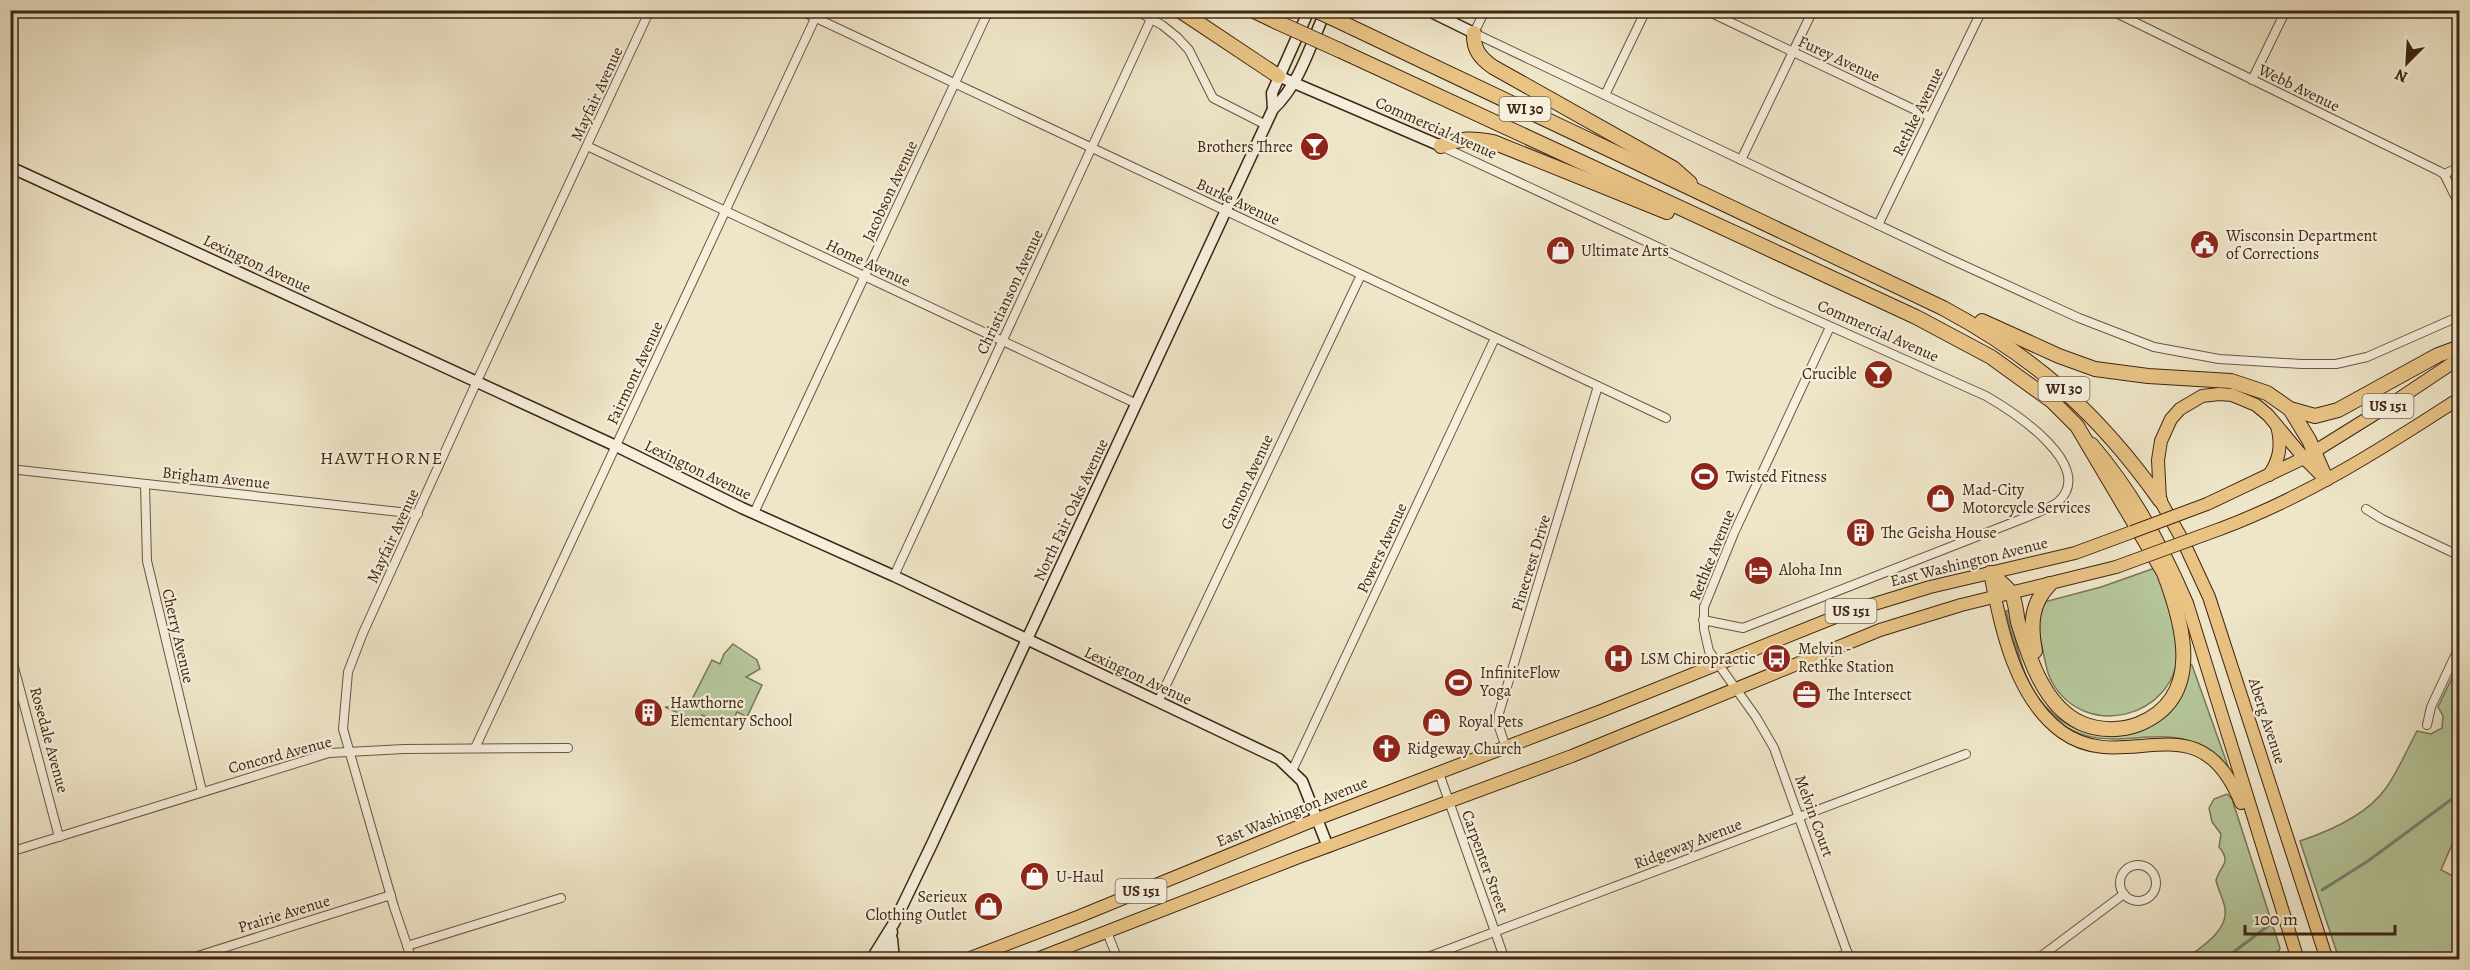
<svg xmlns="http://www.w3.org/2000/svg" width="2470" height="970" viewBox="0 0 2470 970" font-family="Alegreya,serif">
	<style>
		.green { fill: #b5c69a; stroke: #7a7656; stroke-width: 1.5 }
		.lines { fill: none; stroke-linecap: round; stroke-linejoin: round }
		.stream { stroke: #768274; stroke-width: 3 }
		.street-casing { stroke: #6b5540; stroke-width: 10 }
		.secondary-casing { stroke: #3f2512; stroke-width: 13 }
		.primary-casing { stroke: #3f2512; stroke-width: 14 }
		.highway-casing { stroke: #3f2512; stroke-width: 16 }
		.street { stroke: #f5efdc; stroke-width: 8 }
		.secondary { stroke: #f5efdc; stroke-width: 10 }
		.primary { stroke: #e8c384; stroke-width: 12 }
		.highway { stroke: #e8c384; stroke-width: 14 }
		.primary-bridge-casing { stroke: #3f2512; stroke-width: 14; stroke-linecap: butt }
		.highway-bridge-casing { stroke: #3f2512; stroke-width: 16; stroke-linecap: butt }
		.primary-bridge { stroke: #e8c384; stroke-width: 12 }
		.highway-bridge { stroke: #e8c384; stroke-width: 14 }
		.labels { text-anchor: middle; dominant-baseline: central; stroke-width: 4.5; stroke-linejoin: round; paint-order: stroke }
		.shield { fill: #f5efdc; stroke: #76624f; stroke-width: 1.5 }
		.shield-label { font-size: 15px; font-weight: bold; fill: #3f2512 }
		.street-label { font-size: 16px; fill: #3f2512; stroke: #f5efdc }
		.poi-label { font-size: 16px; fill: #3f2512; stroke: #f5efdc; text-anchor: start }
		.neighbourhood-label { font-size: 18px; letter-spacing: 1.5px; fill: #3f2512; stroke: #f5efdc }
	</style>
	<rect width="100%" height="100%" fill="#efe6c9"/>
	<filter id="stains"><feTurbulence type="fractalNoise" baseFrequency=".00333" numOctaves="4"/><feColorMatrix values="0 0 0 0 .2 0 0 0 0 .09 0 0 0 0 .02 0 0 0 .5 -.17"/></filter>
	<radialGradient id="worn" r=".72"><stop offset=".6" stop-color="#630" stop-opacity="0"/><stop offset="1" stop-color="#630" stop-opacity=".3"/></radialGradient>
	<g class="green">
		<path d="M2155 568C2164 591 2179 627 2178 652 2175 718 2085 741 2052 682 2047 674 2046 665 2044 656 2039 634 2037 624 2044 602L2101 587Z"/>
		<path d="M2009 610C2016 643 2021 679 2044 705 2092 759 2181 740 2190 664L2192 665 2229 769C2221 763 2213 754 2204 748 2178 730 2143 739 2114 739 2038 740 2020 671 2006 611Z"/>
		<path d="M733 644 757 660 760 669 746 677 762 685 747 717 737 712 730 727 702 715 698 722 665 707H676L690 703 712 660 720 664 724 654Z"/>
		<path d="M2459 663V828L2441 870 2459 879V959H2339L2300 841C2330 831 2367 815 2386 788 2398 771 2407 750 2417 731L2431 734 2442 728 2443 716 2438 707Z"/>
		<path d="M2227 794 2232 799 2280 948 2279 951 2266 954 2258 959 2184 960C2200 948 2229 931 2225 908 2223 898 2218 890 2216 880 2221 864 2232 863 2219 847L2221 834 2212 822 2209 808 2214 799Z"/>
	</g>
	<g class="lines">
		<g class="stream">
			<path d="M2322 890 2368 861 2460 793"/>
			<path d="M2223 960 2268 926"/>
		</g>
		<defs>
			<g id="street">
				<path d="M799 10 1666 418"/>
				<path d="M1135 10 1162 25 1177 37 1189 50 1213 98 1266 125"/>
				<path d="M1485 10 1474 33 1950 259 2079 318 2154 347 2219 359 2301 364H2336L2367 357 2460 316"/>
				<path d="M1705 10 1930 117"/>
				<path d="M2110 10 2439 171 2444 174 2460 206"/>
				<path d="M2252 80 2286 10"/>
				<path d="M1605 95 1646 10"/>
				<path d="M587 146 1137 404"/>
				<path d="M1443 147 1776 302 1986 396C2012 411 2098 466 2058 502 2050 508 2041 511 2032 515L1743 628 1703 620"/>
				<path d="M1741 160 1813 10"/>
				<path d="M2444 174 2460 167"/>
				<path d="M1878 225 1982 10"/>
				<path d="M1830 327 1734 533 1704 607V629L1709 651 1756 717 1774 748 1850 960"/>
				<path d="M10 469 418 514"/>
				<path d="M145 484 147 561 202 791"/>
				<path d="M2366 509 2382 519 2460 556"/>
				<path d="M754 513 989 10"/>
				<path d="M894 576 1151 19"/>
				<path d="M10 652 59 837"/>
				<path d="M1158 702 1361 275"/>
				<path d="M2427 725 2431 707 2460 645"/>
				<path d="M475 748 819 10"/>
				<path d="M1506 748 1498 724 1499 713 1598 386"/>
				<path d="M1292 771 1495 338"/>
				<path d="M1439 773 1505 960"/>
				<path d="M10 852 329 753 404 749 568 748"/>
				<circle cx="2138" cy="883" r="18"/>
				<path d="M1107 932 1118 960"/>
				<path d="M407 946 561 898"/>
				<path d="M185 960 391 895"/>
				<path d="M412 960 394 907 343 729 348 672 363 633 477 381 650 10"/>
				<path d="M1420 960 1966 754"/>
				<path d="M1831 960 1848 953"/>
				<path d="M2036 960 2124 894"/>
			</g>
			<g id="secondary">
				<path d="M1427 10 1474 33"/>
				<path d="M1278 76 1441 146"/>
				<path d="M1273 109 1272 93 1309 10"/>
				<path d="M10 167 616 446 742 508 894 576 1279 759 1302 781 1328 847"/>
				<path d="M892 939 894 960"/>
				<path d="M871 960 894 923 932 844 1273 109C1300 84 1311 43 1326 10"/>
				<path d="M881 960 892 932"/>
			</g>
			<g id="primary">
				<path d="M2092 444C2132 490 2163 547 2187 603L2298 960"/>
				<path d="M2269 475C2280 459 2282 445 2277 426"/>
				<path d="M2325 479 2304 458 2268 415 2256 405 2232 395 2219 394 2202 396 2180 409 2171 419 2161 441 2158 460 2160 500 2183 541 2209 597 2327 960"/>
				<path d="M2207 504 2304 458 2394 402 2460 358"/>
				<path d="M2220 529C2306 497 2383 448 2460 398"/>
				<path d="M1990 573C2001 627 2014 697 2062 732 2126 778 2198 696 2241 803"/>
				<path d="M965 960 1080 916 1317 819 1601 711 1848 612 1930 587 2075 553 2132 532"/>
				<path d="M1034 960 1299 857 1572 756 1880 630 1961 605 2116 567"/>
			</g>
			<g id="highway">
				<path d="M1179 10 1278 76"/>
				<path d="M1252 10 1277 22"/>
				<path d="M1349 26 1943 308C2036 358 2098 413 2160 500"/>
				<path d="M1474 33C1473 49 1480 58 1493 67L1673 168 1690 183"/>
				<path d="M1339 50 1916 317 1991 357 2052 401 2077 426 2164 573C2183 623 2205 697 2139 724 2121 731 2099 731 2081 723 2044 706 2029 658 2018 622 2016 613 2016 603 2012 595 2009 587 1996 579 1990 573"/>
				<path d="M1441 146C1460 138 1473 138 1493 142L1667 212"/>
				<path d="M1982 321 2059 356 2095 369 2148 376 2231 381 2267 393 2290 409 2315 416 2338 410 2438 355 2460 347"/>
				<path d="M2290 409 2309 440 2326 479"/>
				<path d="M2035 651C2030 625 2031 603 2050 584"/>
			</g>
		</defs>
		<use href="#street" class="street-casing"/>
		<use href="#secondary" class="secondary-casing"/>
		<use href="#primary" class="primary-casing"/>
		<use href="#highway" class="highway-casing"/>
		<use href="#street" class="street"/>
		<use href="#secondary" class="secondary"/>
		<use href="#primary" class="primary"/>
		<use href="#highway" class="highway"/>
		<defs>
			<g id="primary-bridge">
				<path d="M2132 532 2207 504"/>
				<path d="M2116 567 2220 529"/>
			</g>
			<g id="highway-bridge">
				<path d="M1315 10 1349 26"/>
				<path d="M1277 22 1339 50"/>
			</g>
		</defs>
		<use href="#primary-bridge" class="primary-bridge-casing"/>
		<use href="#highway-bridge" class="highway-bridge-casing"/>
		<use href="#primary-bridge" class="primary-bridge"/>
		<use href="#highway-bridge" class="highway-bridge"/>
	</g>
	<defs>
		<symbol id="bar-disc" viewBox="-11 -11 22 22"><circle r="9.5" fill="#8f2418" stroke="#f5efdc"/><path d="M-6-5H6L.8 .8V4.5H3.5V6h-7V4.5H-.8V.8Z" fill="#fff"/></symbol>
		<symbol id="civic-disc" viewBox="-11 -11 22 22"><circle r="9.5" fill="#8f2418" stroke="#f5efdc"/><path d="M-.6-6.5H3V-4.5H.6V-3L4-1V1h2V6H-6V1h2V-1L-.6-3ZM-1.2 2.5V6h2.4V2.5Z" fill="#fff"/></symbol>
		<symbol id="shop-disc" viewBox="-11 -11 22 22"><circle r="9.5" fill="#8f2418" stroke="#f5efdc"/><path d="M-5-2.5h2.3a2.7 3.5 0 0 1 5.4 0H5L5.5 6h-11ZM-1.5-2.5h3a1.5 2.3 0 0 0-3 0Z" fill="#fff"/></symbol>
		<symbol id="stadium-disc" viewBox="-11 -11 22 22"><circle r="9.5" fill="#8f2418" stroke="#f5efdc"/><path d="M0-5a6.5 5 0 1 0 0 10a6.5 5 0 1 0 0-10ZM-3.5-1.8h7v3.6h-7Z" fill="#fff"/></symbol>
		<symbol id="building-disc" viewBox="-11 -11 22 22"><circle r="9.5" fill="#8f2418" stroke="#f5efdc"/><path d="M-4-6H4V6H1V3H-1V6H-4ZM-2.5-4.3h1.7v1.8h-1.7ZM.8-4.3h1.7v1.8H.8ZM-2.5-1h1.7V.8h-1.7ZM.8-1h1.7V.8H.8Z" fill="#fff"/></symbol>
		<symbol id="hotel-disc" viewBox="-11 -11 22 22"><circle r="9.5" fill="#8f2418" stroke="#f5efdc"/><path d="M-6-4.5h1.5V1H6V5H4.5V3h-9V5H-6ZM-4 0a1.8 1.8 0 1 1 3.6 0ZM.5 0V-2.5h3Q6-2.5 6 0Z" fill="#fff"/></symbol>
		<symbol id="bus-disc" viewBox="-11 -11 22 22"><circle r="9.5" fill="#8f2418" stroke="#f5efdc"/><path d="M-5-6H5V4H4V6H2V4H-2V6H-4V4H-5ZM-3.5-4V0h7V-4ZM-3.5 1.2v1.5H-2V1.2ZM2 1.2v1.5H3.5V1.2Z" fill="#fff"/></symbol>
		<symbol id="hospital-disc" viewBox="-11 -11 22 22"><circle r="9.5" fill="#8f2418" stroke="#f5efdc"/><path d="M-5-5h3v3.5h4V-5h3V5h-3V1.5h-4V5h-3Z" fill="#fff"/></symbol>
		<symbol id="office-disc" viewBox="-11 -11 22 22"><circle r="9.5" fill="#8f2418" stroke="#f5efdc"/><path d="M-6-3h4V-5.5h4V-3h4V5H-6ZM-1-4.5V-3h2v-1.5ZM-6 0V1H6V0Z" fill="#fff"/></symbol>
		<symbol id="church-disc" viewBox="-11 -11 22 22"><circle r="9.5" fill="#8f2418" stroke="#f5efdc"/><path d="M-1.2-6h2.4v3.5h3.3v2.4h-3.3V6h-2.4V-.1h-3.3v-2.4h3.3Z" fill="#fff"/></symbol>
	</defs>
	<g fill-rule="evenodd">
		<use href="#bar-disc" x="1298" y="130" width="33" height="33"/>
		<use href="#civic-disc" x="2188" y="228" width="33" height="33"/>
		<use href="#shop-disc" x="1544" y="234" width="33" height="33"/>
		<use href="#bar-disc" x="1862" y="358" width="33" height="33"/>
		<use href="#stadium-disc" x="1688" y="460" width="33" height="33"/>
		<use href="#shop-disc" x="1924" y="482" width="33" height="33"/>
		<use href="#building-disc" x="1844" y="516" width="33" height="33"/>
		<use href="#hotel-disc" x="1742" y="554" width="33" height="33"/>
		<use href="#bus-disc" x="1760" y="642" width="33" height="33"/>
		<use href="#hospital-disc" x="1602" y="642" width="33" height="33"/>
		<use href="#stadium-disc" x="1442" y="666" width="33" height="33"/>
		<use href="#office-disc" x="1790" y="678" width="33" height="33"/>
		<use href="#building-disc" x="632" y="696" width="33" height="33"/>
		<use href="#shop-disc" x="1420" y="706" width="33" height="33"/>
		<use href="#church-disc" x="1370" y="732" width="33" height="33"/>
		<use href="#shop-disc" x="1018" y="860" width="33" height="33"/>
		<use href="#shop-disc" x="972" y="890" width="33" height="33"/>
	</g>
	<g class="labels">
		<g class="shield">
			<rect x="1499.5" y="97" width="51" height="24" rx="4.5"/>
			<rect x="2038.5" y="377" width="51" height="24" rx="4.5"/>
			<rect x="2362.5" y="394" width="51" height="24" rx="4.5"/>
			<rect x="1825.5" y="599" width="51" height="24" rx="4.5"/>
			<rect x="1115.5" y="879" width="51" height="24" rx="4.5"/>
		</g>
		<g class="shield-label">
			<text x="1525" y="109">WI 30</text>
			<text x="2064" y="389">WI 30</text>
			<text x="2388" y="406">US 151</text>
			<text x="1851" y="611">US 151</text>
			<text x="1141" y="891">US 151</text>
		</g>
		<g class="street-label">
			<text transform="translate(1839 59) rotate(25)">Furey Avenue</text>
			<text transform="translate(2299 88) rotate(26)">Webb Avenue</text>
			<text transform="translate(597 94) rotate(-65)">Mayfair Avenue</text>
			<text transform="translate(1918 112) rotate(-64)">Rethke Avenue</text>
			<text transform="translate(1436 128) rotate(24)">Commercial Avenue</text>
			<text transform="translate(890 191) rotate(-65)">Jacobson Avenue</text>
			<text transform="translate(1238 202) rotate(25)">Burke Avenue</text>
			<text transform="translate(868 263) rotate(25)">Home Avenue</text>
			<text transform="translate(257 264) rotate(25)">Lexington Avenue</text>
			<text transform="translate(1010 292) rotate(-65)">Christianson Avenue</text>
			<text transform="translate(1878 331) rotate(24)">Commercial Avenue</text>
			<text transform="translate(635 373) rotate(-65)">Fairmont Avenue</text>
			<text transform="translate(698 470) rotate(26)">Lexington Avenue</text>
			<text transform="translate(216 478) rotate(6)">Brigham Avenue</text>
			<text transform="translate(1247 482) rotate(-65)">Gannon Avenue</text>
			<text transform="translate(1071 510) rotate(-65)">North Fair Oaks Avenue</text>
			<text transform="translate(393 536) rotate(-65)">Mayfair Avenue</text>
			<text transform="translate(1382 548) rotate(-65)">Powers Avenue</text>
			<text transform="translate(1712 555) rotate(-68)">Rethke Avenue</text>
			<text transform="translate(1969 562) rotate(-14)">East Washington Avenue</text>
			<text transform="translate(1531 563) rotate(-73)">Pinecrest Drive</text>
			<text transform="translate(178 636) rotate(77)">Cherry Avenue</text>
			<text transform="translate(1138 676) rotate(25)">Lexington Avenue</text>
			<text transform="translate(2267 721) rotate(72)">Aberg Avenue</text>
			<text transform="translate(49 740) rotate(75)">Rosedale Avenue</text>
			<text transform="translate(280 755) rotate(-15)">Concord Avenue</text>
			<text transform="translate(1292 812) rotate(-22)">East Washington Avenue</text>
			<text transform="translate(1814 816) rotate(70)">Melvin Court</text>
			<text transform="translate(1688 844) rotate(-21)">Ridgeway Avenue</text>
			<text transform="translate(1485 862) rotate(70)">Carpenter Street</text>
			<text transform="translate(284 914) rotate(-17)">Prairie Avenue</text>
		</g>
		<g class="poi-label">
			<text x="1293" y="147" text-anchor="end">Brothers Three</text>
			<text x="2226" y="236">Wisconsin Department<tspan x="2226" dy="18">of Corrections</tspan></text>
			<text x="1581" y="251">Ultimate Arts</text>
			<text x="1857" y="374" text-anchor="end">Crucible</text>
			<text x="1726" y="477">Twisted Fitness</text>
			<text x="1962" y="490">Mad-City<tspan x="1962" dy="18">Motorcycle Services</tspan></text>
			<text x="1881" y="533">The Geisha House</text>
			<text x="1779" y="570">Aloha Inn</text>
			<text x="1798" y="649">Melvin -<tspan x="1798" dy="18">Rethke Station</tspan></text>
			<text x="1640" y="659">LSM Chiropractic</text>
			<text x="1480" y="673">InfiniteFlow<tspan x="1480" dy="18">Yoga</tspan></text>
			<text x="1827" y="695">The Intersect</text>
			<text x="670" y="703">Hawthorne<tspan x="670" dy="18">Elementary School</tspan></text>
			<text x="1458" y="722">Royal Pets</text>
			<text x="1407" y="749">Ridgeway Church</text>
			<text x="1056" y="877">U-Haul</text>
			<text x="967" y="897" text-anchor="end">Serieux<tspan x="967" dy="18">Clothing Outlet</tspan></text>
		</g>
		<g class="neighbourhood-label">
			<text x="382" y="458">HAWTHORNE</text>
		</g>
	</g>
	<rect width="2470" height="970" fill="none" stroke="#efe6c9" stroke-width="36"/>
	<rect x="12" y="12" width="2446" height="946" fill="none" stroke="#3f2512" stroke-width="3"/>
	<rect x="18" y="18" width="2434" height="934" fill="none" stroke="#3f2512" stroke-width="1.5"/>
	<g transform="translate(2407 63) rotate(204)" stroke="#f5efdc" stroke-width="4.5" paint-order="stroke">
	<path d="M0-4.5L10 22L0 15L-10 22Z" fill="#3f2512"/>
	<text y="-9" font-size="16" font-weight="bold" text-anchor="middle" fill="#3f2512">N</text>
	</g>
	<path d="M2245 925v9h150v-9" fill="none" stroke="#3f2512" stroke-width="3"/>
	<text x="2254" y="925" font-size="18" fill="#3f2512" stroke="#f5efdc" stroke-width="4.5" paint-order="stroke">100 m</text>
	<rect width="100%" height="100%" filter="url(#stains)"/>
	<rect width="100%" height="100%" fill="url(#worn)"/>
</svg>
